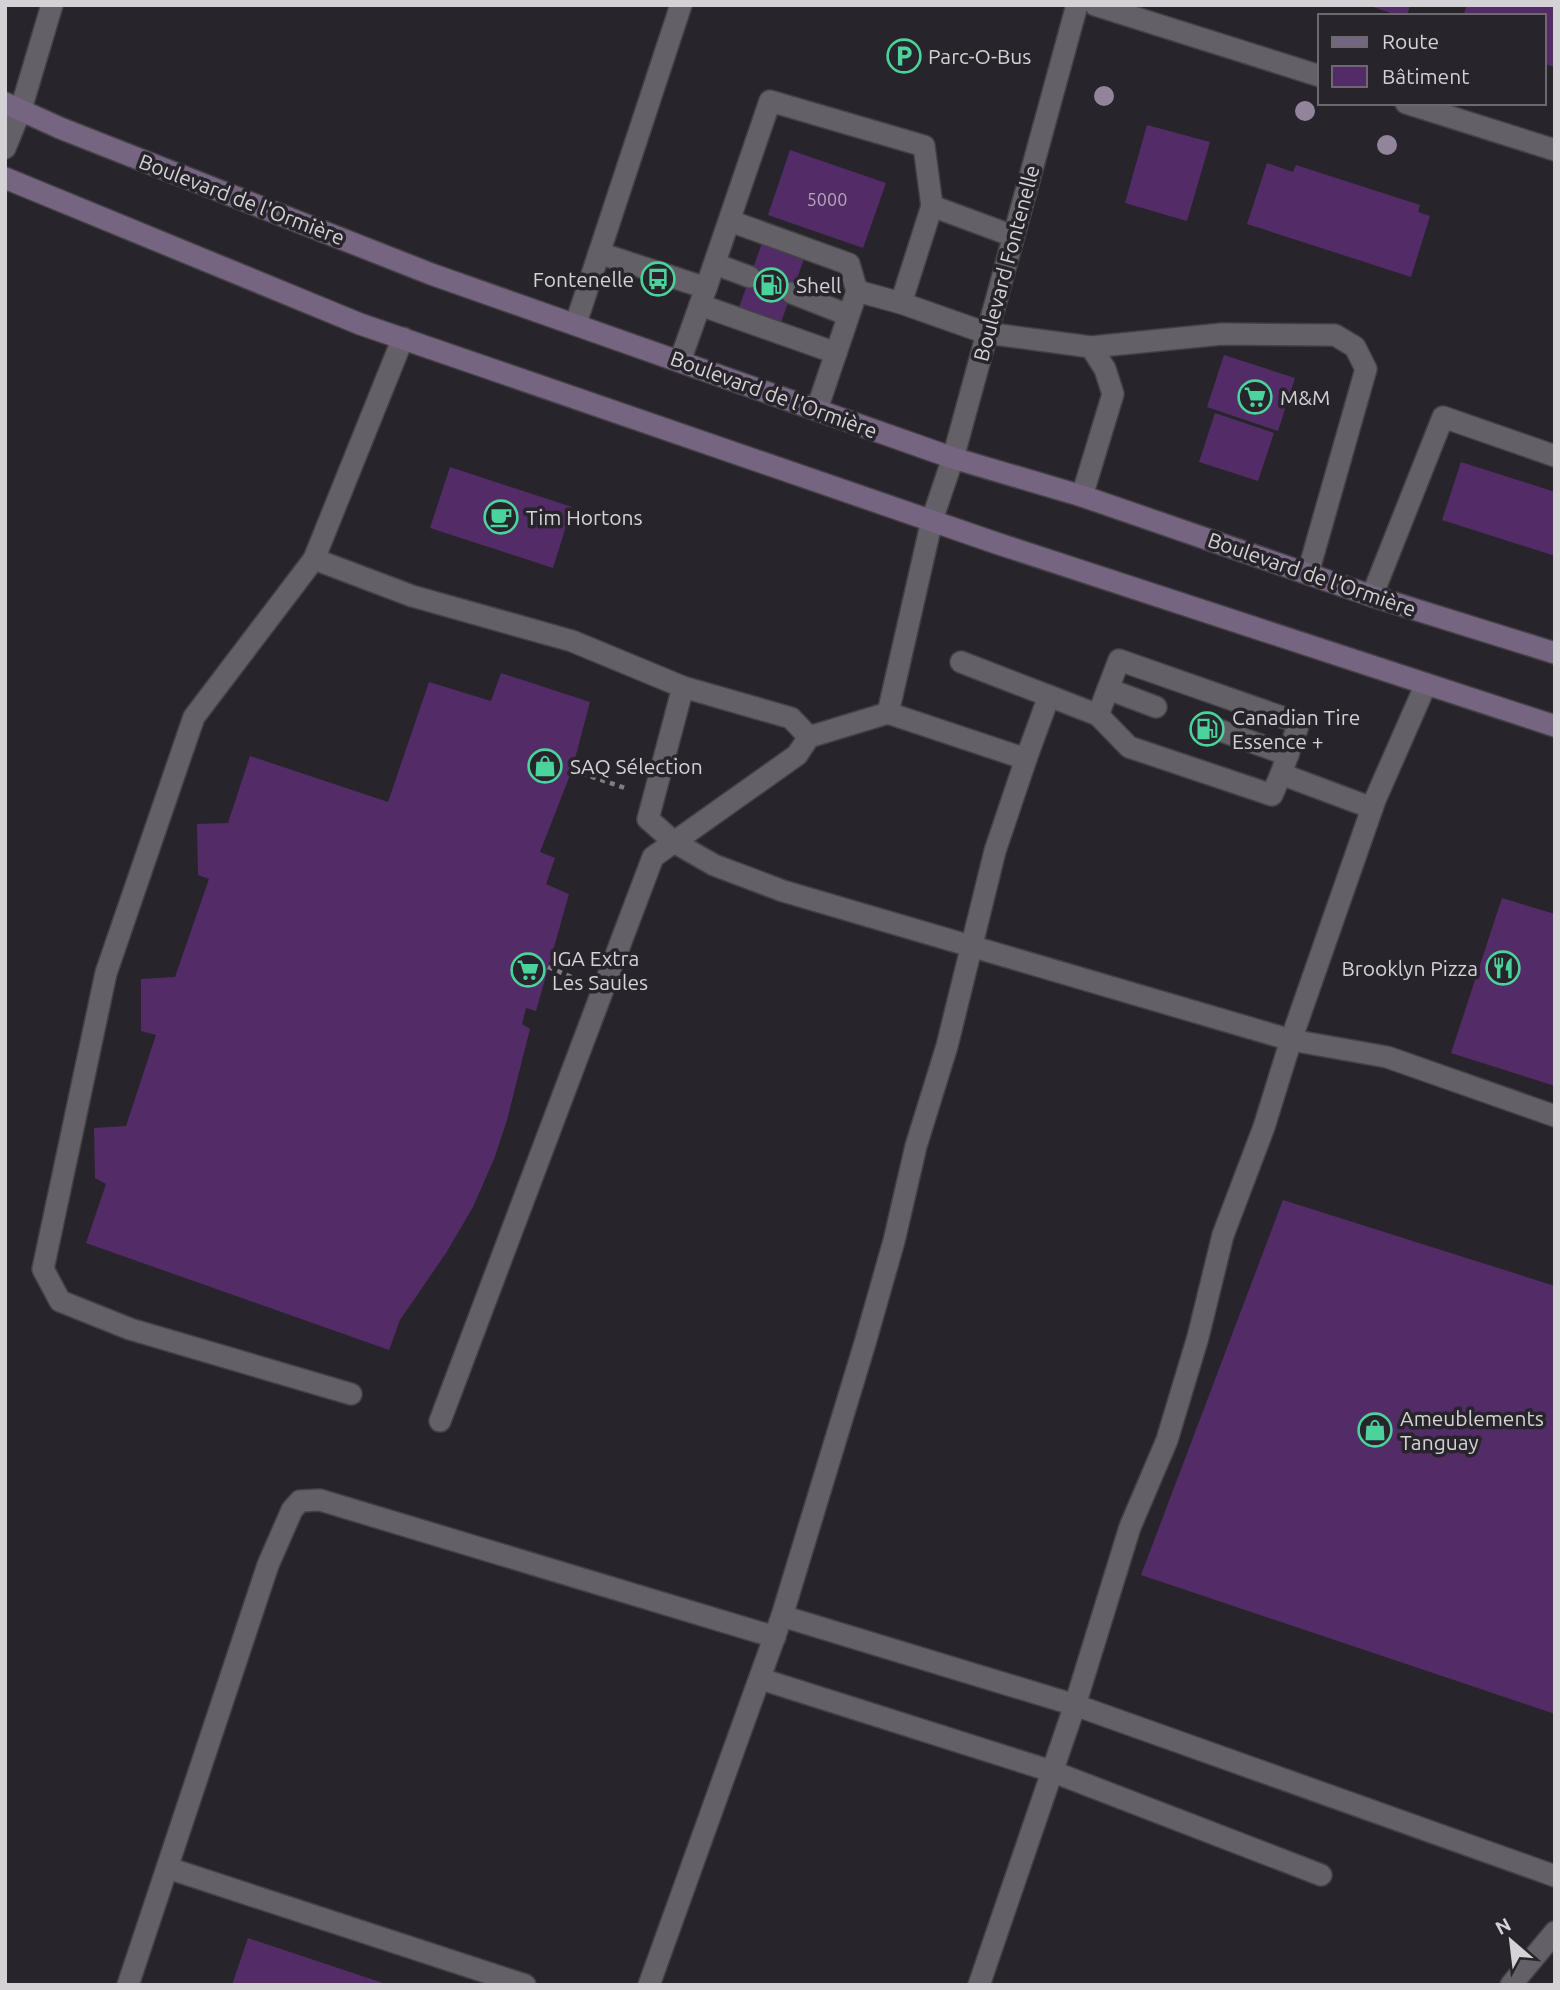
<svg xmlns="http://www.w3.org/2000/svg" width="1560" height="1990" viewBox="0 0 1560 1990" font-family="Ubuntu,sans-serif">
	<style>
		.building { fill: #532c67 }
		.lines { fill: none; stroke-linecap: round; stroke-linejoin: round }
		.service-casing { stroke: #444146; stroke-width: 24 }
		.minor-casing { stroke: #444146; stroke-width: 24 }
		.tertiary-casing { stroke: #444146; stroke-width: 24 }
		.secondary-casing { stroke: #444146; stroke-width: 24 }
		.path { stroke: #817e83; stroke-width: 4.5; stroke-dasharray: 5 5; stroke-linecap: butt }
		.service { stroke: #646067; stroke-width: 21 }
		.minor { stroke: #646067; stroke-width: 21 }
		.tertiary { stroke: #646067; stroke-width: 21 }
		.secondary { stroke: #766580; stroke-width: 21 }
		.tree { fill: #92849b }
		.labels { text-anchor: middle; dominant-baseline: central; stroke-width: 7; stroke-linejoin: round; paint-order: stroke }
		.number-label { font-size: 18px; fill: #b4a8ba }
		.poi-label { font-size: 21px; fill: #d5d2d6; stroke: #28242b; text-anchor: start }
		.street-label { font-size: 21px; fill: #d5d2d6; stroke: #28242b }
	</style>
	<rect width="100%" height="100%" fill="#28242b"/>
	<g class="building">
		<path d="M1368 5H1410L1407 16H1399Z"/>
		<path d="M1467 5H1555V67L1544 64V16H1463Z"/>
		<path d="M1147 125 1210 142 1187 221 1125 203Z"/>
		<path d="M790 150 886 183 863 248 768 215Z"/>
		<path d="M1267 163 1293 172 1296 165 1420 205 1418 212 1430 216 1411 277 1247 224Z"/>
		<path d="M762 243 804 259 780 325 738 310Z"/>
		<path d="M1224 355 1295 378 1278 431 1207 407Z"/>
		<path d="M1215 413 1274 433 1258 481 1199 462Z"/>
		<path d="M1461 462 1555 492V556L1442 520Z"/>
		<path d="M450 467 572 507 553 568 430 528Z"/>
		<path d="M501 673 590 702 572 770 540 852 555 858 546 884 569 894 536 1011 526 1008 522 1024 530 1029 507 1120 494 1159 473 1207 446 1253 400 1320 389 1350 86 1243 106 1184 95 1178 94 1128 126 1126 156 1035 141 1031V979L175 977 209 879 198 875 197 824 228 823 250 756 388 802 429 682 491 701Z"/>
		<path d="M1502 898 1555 914V1086L1451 1053Z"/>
		<path d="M1283 1200 1555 1286V1714L1141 1575Z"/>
		<path d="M248 1938 386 1984V1985H232Z"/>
	</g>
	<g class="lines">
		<defs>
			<g id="service">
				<path d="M5 148 21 109 52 5"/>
				<path d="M932 206 1013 236"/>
				<path d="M730 221 849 264 857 291"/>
				<path d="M599 253 706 288 680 361"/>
				<path d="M715 264 750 277"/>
				<path d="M706 288 770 101 924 146 932 206 901 303 986 333 1091 347 1105 369 1113 394 1082 496"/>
				<path d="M792 293 848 315"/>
				<path d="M700 305 836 353"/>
				<path d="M576 323 681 5"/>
				<path d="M1091 347 1222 334 1335 335 1355 347 1366 369 1308 573"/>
				<path d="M817 409 857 291 901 303"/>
				<path d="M314 559 412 596 572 641 683 687 791 718 809 737"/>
				<path d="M1372 596 1443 417 1555 456"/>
				<path d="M961 662 1049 696 1026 759"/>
				<path d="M683 687 648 819 674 842 714 865 783 891 1291 1040 1387 1057 1555 1116"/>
				<path d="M1108 689 1156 707"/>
				<path d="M1049 696 1098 715 1119 660 1299 723 1281 774 1372 808"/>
				<path d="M888 713 932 520"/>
				<path d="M1098 715 1129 747 1272 795 1281 774"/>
				<path d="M1205 725 1288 755"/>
				<path d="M351 1394 130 1329 60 1301 43 1269 106 973 194 717 314 559 403 338"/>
				<path d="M440 1421 653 857 797 755 809 737 888 713 1026 759 995 851 947 1046 916 1146 894 1241 865 1343 782 1616 649 1985"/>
				<path d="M782 1616 1075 1705 1555 1876"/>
				<path d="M761 1679 1051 1771 1321 1875"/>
				<path d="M168 1868 525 1985"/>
				<path d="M128 1985 268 1565 292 1510 300 1501 320 1500 775 1637"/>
				<path d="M979 1985 1075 1705 1130 1527 1167 1440 1198 1337 1223 1235 1264 1127 1291 1040 1375 800 1426 684"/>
			</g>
			<g id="minor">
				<path d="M1095 5 1320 76"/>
				<path d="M1406 103 1555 150"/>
				<path d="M932 520 953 458 1077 5"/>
			</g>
			<path id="tertiary" d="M1511 1985 1555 1932"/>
			<g id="secondary">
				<path d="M5 103 60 128 431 274 953 458 1082 496 1372 596 1555 653"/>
				<path d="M5 178 360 324 996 543 1555 726"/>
			</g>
		</defs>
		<use href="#service" class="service-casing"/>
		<use href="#minor" class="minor-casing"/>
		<use href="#tertiary" class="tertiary-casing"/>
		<use href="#secondary" class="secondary-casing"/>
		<g class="path">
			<path d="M572 770 628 789"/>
			<path d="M548 967 576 979"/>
		</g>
		<use href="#service" class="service"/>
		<use href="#minor" class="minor"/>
		<use href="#tertiary" class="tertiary"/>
		<use href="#secondary" class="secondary"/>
	</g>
	<g class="tree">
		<circle cx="1104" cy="96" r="10"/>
		<circle cx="1305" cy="111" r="10"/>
		<circle cx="1387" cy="145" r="10"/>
	</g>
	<defs>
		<symbol id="parking-ring" viewBox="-11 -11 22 22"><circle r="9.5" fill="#28242b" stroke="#4ad49c" stroke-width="1.5"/><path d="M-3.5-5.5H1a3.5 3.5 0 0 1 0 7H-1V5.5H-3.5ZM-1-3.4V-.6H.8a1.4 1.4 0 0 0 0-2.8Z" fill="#4ad49c"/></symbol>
		<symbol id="bus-ring" viewBox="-11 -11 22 22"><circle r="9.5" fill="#28242b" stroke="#4ad49c" stroke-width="1.5"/><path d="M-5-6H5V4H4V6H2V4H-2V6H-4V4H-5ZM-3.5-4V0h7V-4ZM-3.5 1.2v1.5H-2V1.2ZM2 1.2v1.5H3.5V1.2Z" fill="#4ad49c"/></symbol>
		<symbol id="fuel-ring" viewBox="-11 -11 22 22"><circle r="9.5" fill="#28242b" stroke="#4ad49c" stroke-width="1.5"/><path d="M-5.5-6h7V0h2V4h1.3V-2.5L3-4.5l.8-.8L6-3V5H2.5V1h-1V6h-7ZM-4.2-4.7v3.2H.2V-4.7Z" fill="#4ad49c"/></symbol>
		<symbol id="supermarket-ring" viewBox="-11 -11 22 22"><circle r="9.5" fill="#28242b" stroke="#4ad49c" stroke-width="1.5"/><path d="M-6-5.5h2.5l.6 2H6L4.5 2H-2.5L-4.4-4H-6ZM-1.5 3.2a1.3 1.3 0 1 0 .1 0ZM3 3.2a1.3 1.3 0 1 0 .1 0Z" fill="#4ad49c"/></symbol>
		<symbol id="cafe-ring" viewBox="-11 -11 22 22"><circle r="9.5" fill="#28242b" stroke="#4ad49c" stroke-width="1.5"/><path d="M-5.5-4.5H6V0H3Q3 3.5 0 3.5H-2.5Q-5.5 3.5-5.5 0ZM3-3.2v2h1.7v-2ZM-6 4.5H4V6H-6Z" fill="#4ad49c"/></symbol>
		<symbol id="shop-ring" viewBox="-11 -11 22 22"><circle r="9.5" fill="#28242b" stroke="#4ad49c" stroke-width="1.5"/><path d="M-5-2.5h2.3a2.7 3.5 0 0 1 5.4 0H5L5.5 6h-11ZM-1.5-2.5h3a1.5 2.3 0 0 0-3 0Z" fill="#4ad49c"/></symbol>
		<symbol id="restaurant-ring" viewBox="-11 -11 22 22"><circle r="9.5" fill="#28242b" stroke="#4ad49c" stroke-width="1.5"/><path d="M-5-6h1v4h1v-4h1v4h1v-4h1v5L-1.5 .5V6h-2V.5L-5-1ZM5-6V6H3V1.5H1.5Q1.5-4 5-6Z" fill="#4ad49c"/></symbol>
	</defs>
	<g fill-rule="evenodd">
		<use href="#parking-ring" x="885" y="37" width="38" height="38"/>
		<use href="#bus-ring" x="639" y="260" width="38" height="38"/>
		<use href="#fuel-ring" x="752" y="266" width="38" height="38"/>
		<use href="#supermarket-ring" x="1236" y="378" width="38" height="38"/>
		<use href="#cafe-ring" x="482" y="498" width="38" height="38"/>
		<use href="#fuel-ring" x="1188" y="710" width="38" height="38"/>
		<use href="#shop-ring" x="526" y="747" width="38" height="38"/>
		<use href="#restaurant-ring" x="1484" y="949" width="38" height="38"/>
		<use href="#supermarket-ring" x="509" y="951" width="38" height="38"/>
		<use href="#shop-ring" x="1356" y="1411" width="38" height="38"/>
	</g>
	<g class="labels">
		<g class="number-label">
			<text x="827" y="199">5000</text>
		</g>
		<g class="poi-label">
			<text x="928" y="56">Parc-O-Bus</text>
			<text x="634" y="279" text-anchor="end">Fontenelle</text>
			<text x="796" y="285">Shell</text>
			<text x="1280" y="397">M&amp;M</text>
			<text x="526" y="517">Tim Hortons</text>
			<text x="1232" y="717">Canadian Tire<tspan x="1232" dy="24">Essence +</tspan></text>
			<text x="570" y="766">SAQ Sélection</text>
			<text x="552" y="958">IGA Extra<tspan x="552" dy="24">Les Saules</tspan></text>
			<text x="1478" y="968" text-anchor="end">Brooklyn Pizza</text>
			<text x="1400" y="1418">Ameublements<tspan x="1400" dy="24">Tanguay</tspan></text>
		</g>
		<g class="street-label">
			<text transform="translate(242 199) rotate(21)">Boulevard de l'Ormière</text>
			<text transform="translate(1006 263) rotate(-75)">Boulevard Fontenelle</text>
			<text transform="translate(774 394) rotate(20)">Boulevard de l'Ormière</text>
			<text transform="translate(1312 574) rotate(19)">Boulevard de l'Ormière</text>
		</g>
	</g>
	<rect width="1560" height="1990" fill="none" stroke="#d5d2d6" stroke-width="14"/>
	<rect x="1318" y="14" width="228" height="91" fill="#28242b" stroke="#6d6a6f" stroke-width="2"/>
	<rect x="1332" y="37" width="35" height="10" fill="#766580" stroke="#6d6a6f" stroke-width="2"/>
	<text x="1382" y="49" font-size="21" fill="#d5d2d6">Route</text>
	<rect x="1332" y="66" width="35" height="21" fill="#532c67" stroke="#6d6a6f" stroke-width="2"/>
	<text x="1382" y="84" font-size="21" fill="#d5d2d6">Bâtiment</text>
	<g transform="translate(1511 1941) rotate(332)" stroke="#28242b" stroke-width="5" paint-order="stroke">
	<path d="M0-5L12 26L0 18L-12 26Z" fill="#d5d2d6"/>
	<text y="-10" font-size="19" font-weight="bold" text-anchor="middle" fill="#d5d2d6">N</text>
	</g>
</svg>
